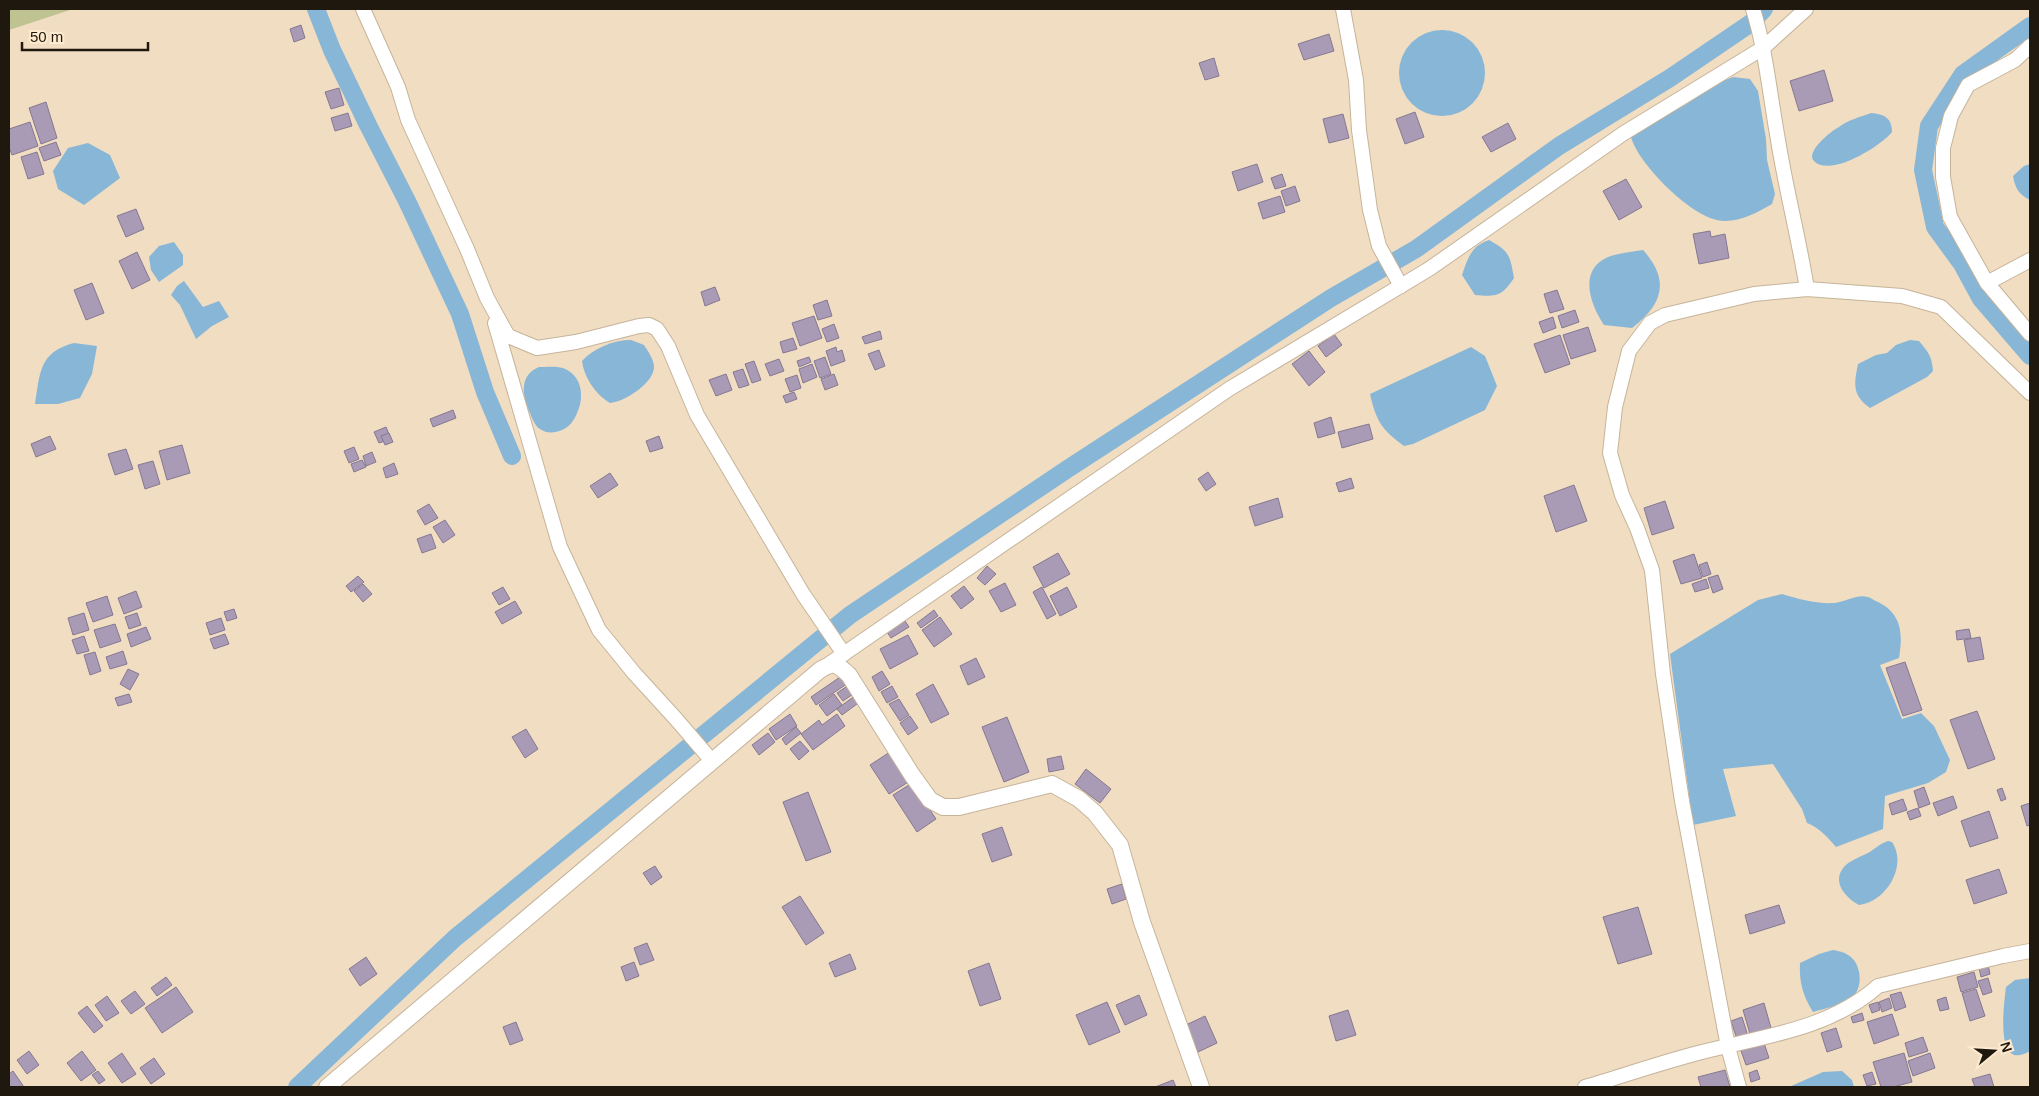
<svg xmlns="http://www.w3.org/2000/svg" width="2039" height="1096" viewBox="0 0 2039 1096" font-family="Arial,sans-serif">
	<style>
		.green { fill: #bec391 }
		.water { fill: #87b6d7 }
		.lines { fill: none; stroke-linecap: round; stroke-linejoin: round }
		.canal { stroke: #87b6d7; stroke-width: 18 }
		.building { fill: #a99bb5; stroke: #857892 }
		.minor-casing { stroke: #c6b49a; stroke-width: 16 }
		.tertiary-casing { stroke: #c6b49a; stroke-width: 18 }
		.minor { stroke: #fff; stroke-width: 14 }
		.tertiary { stroke: #fff; stroke-width: 16 }
	</style>
	<rect width="100%" height="100%" fill="#f0ddc2"/>
	<path class="green" d="M9 9H73L9 30Z"/>
	<g class="water">
		<circle cx="1442" cy="73" r="43"/>
		<path d="M1733 77 1750 79 1758 91 1766 139 1767 160 1775 194 1772 204C1758 212 1742 221 1725 221 1695 222 1638 164 1631 137L1659 117 1685 105 1718 83Z"/>
		<path d="M1871 113C1884 114 1892 118 1892 132 1881 146 1830 178 1814 161 1805 152 1831 131 1839 127 1848 120 1860 117 1871 113Z"/>
		<path d="M88 143 110 155 120 178 84 205 58 189 53 171 68 148Z"/>
		<path d="M2030 164V200C2019 195 2015 188 2013 176L2024 166Z"/>
		<path d="M1489 240C1509 251 1510 255 1514 278 1502 296 1497 297 1475 295L1462 275C1468 258 1471 246 1489 240Z"/>
		<path d="M174 242 183 255V265L159 282 151 270 149 257 159 246Z"/>
		<path d="M1643 250C1671 281 1662 305 1632 328L1604 325C1590 304 1578 270 1608 257 1619 253 1631 252 1643 250Z"/>
		<path d="M184 281 203 307 219 301 229 317 212 326 196 339 180 305 171 295 177 286Z"/>
		<path d="M631 340 644 345C648 351 654 360 654 367 654 383 624 402 610 403 595 394 584 377 582 361 594 348 613 340 631 340Z"/>
		<path d="M1910 340 1919 341C1928 352 1932 356 1933 371L1927 377 1870 408C1852 395 1854 384 1858 364L1876 355 1887 353 1896 345Z"/>
		<path d="M74 343 97 346 92 374 80 398 58 404H35C40 373 39 352 74 343Z"/>
		<path d="M1471 347 1485 356 1497 386 1485 410 1413 444 1404 446C1382 430 1376 421 1370 394Z"/>
		<path d="M539 367C546 367 556 366 563 368 582 375 585 397 577 413 574 421 569 427 562 430 555 433 547 434 540 429 535 426 532 418 530 413 522 396 519 375 539 367Z"/>
		<path d="M1782 594C1798 599 1817 604 1834 603 1846 602 1856 594 1868 597 1871 598 1875 601 1878 602 1902 614 1903 634 1899 658L1880 665 1902 719 1921 713 1934 726 1950 760 1946 772 1928 783 1885 796 1883 829 1836 847C1827 837 1820 828 1807 823L1802 809 1773 764 1723 769 1736 816 1693 825 1670 654 1758 600Z"/>
		<path d="M1888 841 1892 842C1908 866 1886 902 1859 905 1846 898 1831 882 1844 867 1849 861 1860 857 1868 853 1875 849 1879 844 1888 841Z"/>
		<path d="M1833 950C1838 951 1844 952 1848 955 1861 962 1864 987 1853 996 1842 1006 1826 1008 1813 1012 1803 996 1799 982 1800 963L1819 954Z"/>
		<path d="M2030 978V1051C1994 1073 2004 1005 2006 987L2015 980Z"/>
		<path d="M1842 1071 1852 1080 1854 1087H1789L1823 1072Z"/>
	</g>
	<g class="lines">
		<g class="canal">
			<path d="M316 9 332 50 368 125 407 201 460 314 485 392 512 456"/>
			<path d="M2030 26 1963 74 1929 126 1923 170 1935 227 1962 264 1981 299 2030 356"/>
			<path d="M297 1087 455 938 850 615 1069 468 1331 298 1416 249 1559 146 1670 78 1751 23 1764 9"/>
		</g>
	</g>
	<g class="building">
		<path d="M301 25 305 38 294 42 290 29Z"/>
		<path d="M1329 34 1334 51 1304 60 1298 44Z"/>
		<path d="M1214 58 1219 76 1205 80 1199 63Z"/>
		<path d="M1824 70 1833 101 1799 111 1790 81Z"/>
		<path d="M339 88 344 105 331 109 325 92Z"/>
		<path d="M46 102 57 138 41 144 29 108Z"/>
		<path d="M1415 112 1424 137 1405 144 1396 119Z"/>
		<path d="M348 113 352 126 335 131 331 118Z"/>
		<path d="M1343 114 1349 138 1329 143 1323 119Z"/>
		<path d="M30 122 38 146 12 155 9 147V129Z"/>
		<path d="M1508 123 1516 139 1491 152 1482 137Z"/>
		<path d="M56 142 61 155 44 161 39 148Z"/>
		<path d="M37 152 44 174 28 179 21 157Z"/>
		<path d="M1257 164 1263 182 1238 191 1232 172Z"/>
		<path d="M1282 174 1286 186 1275 189 1271 178Z"/>
		<path d="M1626 179 1642 207 1619 220 1603 191Z"/>
		<path d="M1295 186 1300 201 1286 206 1281 191Z"/>
		<path d="M1280 196 1285 212 1263 219 1258 203Z"/>
		<path d="M136 209 144 229 126 237 117 216Z"/>
		<path d="M1710 231 1711 237 1725 234 1729 258 1699 264 1693 234Z"/>
		<path d="M137 252 150 280 132 289 119 261Z"/>
		<path d="M92 283 104 313 86 320 74 290Z"/>
		<path d="M715 287 720 300 705 306 701 292Z"/>
		<path d="M1557 290 1564 309 1550 313 1544 294Z"/>
		<path d="M827 300 832 316 818 320 813 305Z"/>
		<path d="M1575 310 1579 322 1562 328 1558 316Z"/>
		<path d="M814 316 822 338 800 346 792 323Z"/>
		<path d="M1553 317 1556 328 1543 333 1539 322Z"/>
		<path d="M834 324 839 338 827 342 822 329Z"/>
		<path d="M1588 327 1596 351 1571 359 1563 335Z"/>
		<path d="M880 331 882 339 865 344 862 337Z"/>
		<path d="M1334 334 1342 345 1326 357 1318 346Z"/>
		<path d="M1560 335 1570 364 1545 373 1534 344Z"/>
		<path d="M793 338 797 349 783 353 780 342Z"/>
		<path d="M836 347 837 352 842 350 845 361 831 366 826 351Z"/>
		<path d="M879 350 885 366 875 370 868 354Z"/>
		<path d="M1309 351 1325 372 1309 386 1292 364Z"/>
		<path d="M809 357 811 362 799 367 797 361Z"/>
		<path d="M825 357 831 374 820 378 814 361Z"/>
		<path d="M779 359 784 371 770 376 765 364Z"/>
		<path d="M754 361 761 380 752 383 745 364Z"/>
		<path d="M812 364 817 377 803 383 799 369Z"/>
		<path d="M743 369 749 385 739 388 733 372Z"/>
		<path d="M726 374 732 390 716 396 709 380Z"/>
		<path d="M834 374 838 385 825 390 821 379Z"/>
		<path d="M797 375 801 388 790 392 785 379Z"/>
		<path d="M794 392 797 399 786 403 783 396Z"/>
		<path d="M453 410 456 418 433 427 430 419Z"/>
		<path d="M1331 417 1335 433 1318 438 1314 423Z"/>
		<path d="M1369 424 1373 439 1342 448 1338 432Z"/>
		<path d="M386 427 391 439 379 443 374 432Z"/>
		<path d="M389 433 393 442 385 445 381 436Z"/>
		<path d="M50 436 56 449 36 457 31 444Z"/>
		<path d="M659 436 663 448 650 452 646 441Z"/>
		<path d="M182 445 190 473 167 480 159 451Z"/>
		<path d="M354 447 359 459 349 463 344 451Z"/>
		<path d="M126 449 133 469 115 475 108 454Z"/>
		<path d="M372 452 376 462 366 466 363 456Z"/>
		<path d="M362 460 366 467 354 472 351 464Z"/>
		<path d="M153 461 160 484 145 489 138 465Z"/>
		<path d="M394 463 398 474 386 478 383 468Z"/>
		<path d="M1208 472 1216 484 1206 491 1198 479Z"/>
		<path d="M610 473 618 485 598 498 590 486Z"/>
		<path d="M1351 478 1354 488 1339 492 1336 483Z"/>
		<path d="M1574 485 1587 521 1556 532 1544 496Z"/>
		<path d="M1278 498 1283 517 1255 526 1249 507Z"/>
		<path d="M1665 501 1674 528 1652 535 1644 508Z"/>
		<path d="M429 504 438 518 425 525 417 511Z"/>
		<path d="M445 520 455 535 443 543 433 527Z"/>
		<path d="M431 534 436 548 422 553 417 539Z"/>
		<path d="M1058 553 1070 574 1044 588 1033 567Z"/>
		<path d="M1694 554 1702 578 1681 584 1673 561Z"/>
		<path d="M1707 562 1711 574 1703 577 1699 565Z"/>
		<path d="M987 566 996 574 985 585 977 578Z"/>
		<path d="M1718 575 1723 589 1713 593 1708 578Z"/>
		<path d="M358 576 364 582 351 592 346 586Z"/>
		<path d="M1706 579 1709 588 1695 592 1692 584Z"/>
		<path d="M1005 583 1016 605 1001 612 989 591Z"/>
		<path d="M363 584 372 594 363 602 354 591Z"/>
		<path d="M964 586 974 599 961 609 951 596Z"/>
		<path d="M503 587 510 599 499 605 492 593Z"/>
		<path d="M1042 587 1056 614 1047 619 1033 592Z"/>
		<path d="M1067 587 1077 607 1060 616 1050 596Z"/>
		<path d="M136 591 142 607 124 614 118 598Z"/>
		<path d="M107 596 113 615 93 622 86 603Z"/>
		<path d="M515 601 522 613 502 624 495 612Z"/>
		<path d="M234 609 237 618 227 621 224 612Z"/>
		<path d="M934 610 938 616 921 628 917 623Z"/>
		<path d="M84 613 89 630 73 635 68 618Z"/>
		<path d="M137 613 141 625 129 629 125 617Z"/>
		<path d="M940 617 952 634 934 647 922 630Z"/>
		<path d="M221 618 225 630 210 635 206 623Z"/>
		<path d="M905 621 909 627 891 638 887 632Z"/>
		<path d="M115 624 121 641 100 648 94 630Z"/>
		<path d="M146 627 151 639 131 647 127 634Z"/>
		<path d="M1969 629 1971 638 1957 640 1956 631Z"/>
		<path d="M225 634 229 644 214 649 210 639Z"/>
		<path d="M908 635 918 654 890 669 880 649Z"/>
		<path d="M84 636 89 651 77 654 72 640Z"/>
		<path d="M1980 637 1984 659 1968 662 1964 640Z"/>
		<path d="M123 651 127 664 110 669 106 657Z"/>
		<path d="M95 652 101 671 90 675 84 655Z"/>
		<path d="M976 658 985 677 968 685 960 666Z"/>
		<path d="M1905 662 1922 710 1903 716 1886 668Z"/>
		<path d="M128 669 139 674 130 690 120 684Z"/>
		<path d="M882 671 890 684 879 691 872 677Z"/>
		<path d="M843 675 848 683 816 705 811 697Z"/>
		<path d="M850 684 856 692 843 701 837 693Z"/>
		<path d="M933 684 949 714 931 723 916 694Z"/>
		<path d="M892 686 898 697 887 703 881 692Z"/>
		<path d="M129 694 132 702 118 706 115 698Z"/>
		<path d="M834 694 842 705 827 716 819 705Z"/>
		<path d="M856 695 861 701 842 715 837 709Z"/>
		<path d="M899 699 909 715 900 721 889 704Z"/>
		<path d="M1977 711 1995 759 1968 769 1950 720Z"/>
		<path d="M790 714 797 726 776 740 769 729Z"/>
		<path d="M837 714 845 726 813 750 801 734 819 720 822 725Z"/>
		<path d="M910 716 918 728 908 735 900 723Z"/>
		<path d="M1007 717 1029 772 1004 782 982 727Z"/>
		<path d="M796 727 801 733 786 745 782 739Z"/>
		<path d="M526 729 538 749 525 758 512 737Z"/>
		<path d="M768 733 775 742 759 755 752 745Z"/>
		<path d="M800 741 809 751 799 760 790 749Z"/>
		<path d="M890 752 910 781 889 794 870 765Z"/>
		<path d="M1061 756 1064 769 1049 772 1047 759Z"/>
		<path d="M1086 769 1111 789 1100 803 1075 784Z"/>
		<path d="M912 783 936 819 917 832 893 795Z"/>
		<path d="M1924 787 1930 804 1919 808 1914 791Z"/>
		<path d="M2002 788 2006 799 2001 801 1997 790Z"/>
		<path d="M808 792 831 852 806 861 783 802Z"/>
		<path d="M1953 796 1957 808 1938 816 1933 803Z"/>
		<path d="M1903 799 1907 810 1892 815 1889 804Z"/>
		<path d="M2030 803V825L2027 826 2021 806Z"/>
		<path d="M1918 808 1921 816 1910 820 1907 812Z"/>
		<path d="M1989 811 1998 838 1970 847 1961 821Z"/>
		<path d="M1002 827 1012 855 992 862 982 834Z"/>
		<path d="M655 866 662 877 651 885 643 873Z"/>
		<path d="M1999 869 2007 893 1974 904 1966 880Z"/>
		<path d="M1122 884 1126 899 1112 904 1107 889Z"/>
		<path d="M800 896 824 933 806 945 782 907Z"/>
		<path d="M1779 905 1785 923 1750 934 1745 915Z"/>
		<path d="M1638 907 1652 954 1618 964 1603 917Z"/>
		<path d="M647 943 654 960 640 965 634 948Z"/>
		<path d="M850 954 856 969 835 977 829 963Z"/>
		<path d="M366 957 377 974 360 986 349 969Z"/>
		<path d="M634 962 639 976 626 981 621 967Z"/>
		<path d="M989 963 1001 999 980 1006 968 971Z"/>
		<path d="M1988 965 1990 974 1981 977 1979 968Z"/>
		<path d="M1974 972 1978 987 1961 992 1957 977Z"/>
		<path d="M166 977 172 985 157 996 151 988Z"/>
		<path d="M1988 978 1992 992 1983 995 1978 981Z"/>
		<path d="M176 987 193 1012 162 1033 145 1008Z"/>
		<path d="M1976 989 1985 1016 1970 1021 1962 993Z"/>
		<path d="M135 991 145 1004 131 1014 121 1001Z"/>
		<path d="M1901 992 1906 1007 1895 1011 1890 995Z"/>
		<path d="M1139 995 1147 1015 1125 1025 1116 1005Z"/>
		<path d="M107 996 119 1013 106 1021 95 1005Z"/>
		<path d="M1946 997 1949 1009 1940 1011 1937 1000Z"/>
		<path d="M1889 998 1892 1008 1882 1012 1879 1002Z"/>
		<path d="M1107 1002 1120 1032 1089 1045 1076 1015Z"/>
		<path d="M1878 1002 1880 1010 1872 1013 1869 1005Z"/>
		<path d="M1764 1003 1771 1028 1750 1034 1743 1010Z"/>
		<path d="M87 1006 103 1026 94 1033 78 1013Z"/>
		<path d="M1348 1010 1356 1035 1336 1041 1329 1016Z"/>
		<path d="M1862 1013 1864 1020 1853 1023 1851 1017Z"/>
		<path d="M1892 1014 1899 1035 1874 1044 1867 1022Z"/>
		<path d="M1205 1016 1217 1043 1198 1052 1186 1025Z"/>
		<path d="M1742 1017 1748 1036 1737 1039 1731 1021Z"/>
		<path d="M516 1022 523 1040 510 1045 503 1027Z"/>
		<path d="M1836 1028 1842 1047 1827 1052 1821 1033Z"/>
		<path d="M1923 1037 1928 1051 1909 1057 1905 1043Z"/>
		<path d="M1763 1040 1769 1058 1746 1065 1740 1048Z"/>
		<path d="M29 1051 39 1065 27 1074 17 1060Z"/>
		<path d="M82 1051 96 1070 81 1081 67 1063Z"/>
		<path d="M122 1053 136 1074 122 1083 108 1063Z"/>
		<path d="M1904 1053 1912 1082 1893 1087H1881L1873 1062Z"/>
		<path d="M1930 1053 1935 1068 1913 1076 1908 1061Z"/>
		<path d="M154 1058 165 1074 151 1084 140 1068Z"/>
		<path d="M1725 1070 1730 1087H1701L1698 1077Z"/>
		<path d="M1757 1070 1760 1079 1751 1082 1749 1073Z"/>
		<path d="M13 1071 24 1087H9V1074Z"/>
		<path d="M98 1071 105 1080 99 1084 92 1075Z"/>
		<path d="M1872 1072 1876 1084 1867 1086 1863 1075Z"/>
		<path d="M1990 1074 1994 1087H1975L1972 1079Z"/>
		<path d="M1173 1080 1176 1087H1155Z"/>
	</g>
	<g class="lines">
		<defs>
			<g id="minor">
				<path d="M363 9 398 87 408 120 467 249 487 298 508 336 537 348 576 342 639 326 649 325 657 329 668 346 697 415 803 594 844 654"/>
				<path d="M1343 9 1356 80 1359 130 1370 210 1379 246 1401 286"/>
				<path d="M1753 9C1766 51 1770 96 1778 140 1786 190 1799 239 1807 289"/>
				<path d="M2030 46 2015 60 1968 85 1951 116 1943 148V177L1950 217 1987 283 2030 334"/>
				<path d="M1987 283 2030 260"/>
				<path d="M495 323 560 547 599 630 634 673 676 719 712 761"/>
				<path d="M829 664 1229 389 1429 269 1624 133 1763 48 1806 9"/>
				<path d="M1585 1087C1622 1076 1660 1063 1698 1053 1759 1037 1829 1030 1878 986L2003 956 2030 951"/>
				<path d="M1739 1087 1728 1047 1682 801 1663 674 1652 570 1637 528 1622 495 1610 453 1615 407 1629 351 1650 323 1665 315 1754 294 1807 289 1902 296 1941 307 2030 393"/>
			</g>
			<path id="tertiary" d="M327 1087 820 670C834 661 837 664 849 675L912 775 930 800 943 807H959L1052 784 1079 799 1095 813 1120 845 1142 922 1201 1087"/>
		</defs>
		<use href="#minor" class="minor-casing"/>
		<use href="#tertiary" class="tertiary-casing"/>
		<use href="#minor" class="minor"/>
		<use href="#tertiary" class="tertiary"/>
	</g>
	<rect width="2039" height="1096" fill="none" stroke="#1f180e" stroke-width="20"/>
	<g transform="translate(1994 1051) rotate(72)" stroke="#feebcf" stroke-width="4" paint-order="stroke">
	<path d="M0-4L9 19L0 12L-9 19Z" fill="#1f180e"/>
	<text y="-8" font-size="14" font-weight="bold" text-anchor="middle" fill="#1f180e">N</text>
	</g>
	<path d="M22 42v8h126v-8" fill="none" stroke="#1f180e" stroke-width="2.5"/>
	<text x="30" y="42" font-size="15" fill="#1f180e" stroke="#feebcf" stroke-width="4" paint-order="stroke">50 m</text>
</svg>
